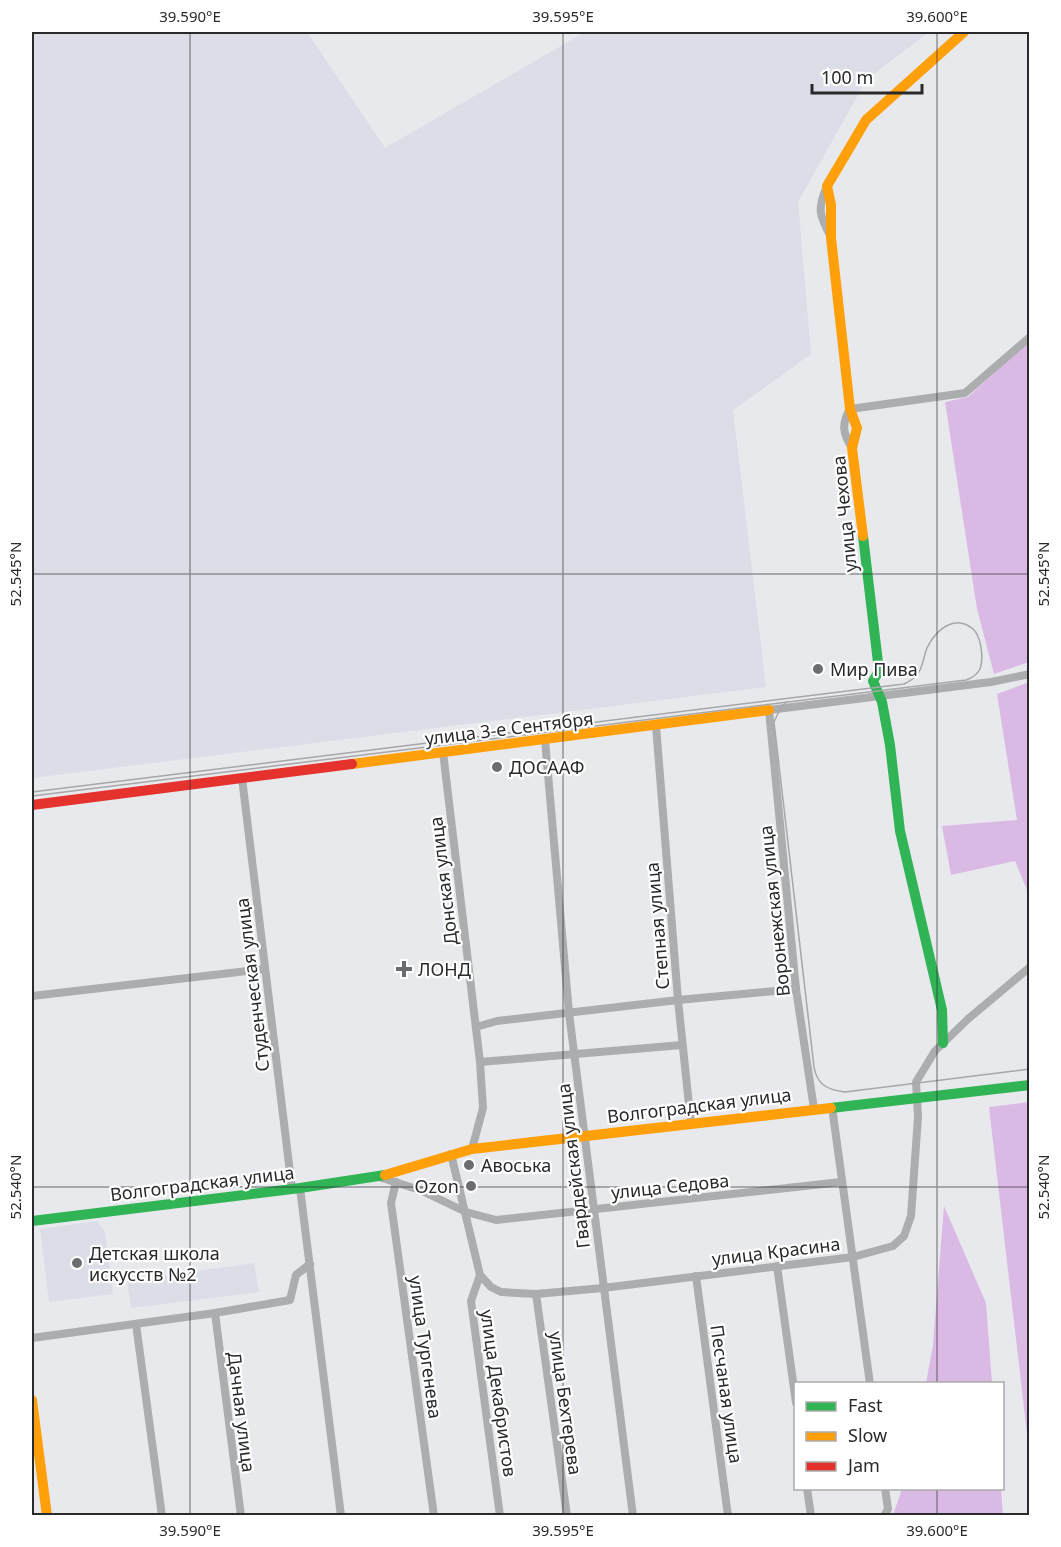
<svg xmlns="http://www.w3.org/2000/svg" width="1061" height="1547" viewBox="0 0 1061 1547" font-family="'Noto Sans',sans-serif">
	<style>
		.built { fill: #dbdde7 }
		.forest { fill: #dabae4 }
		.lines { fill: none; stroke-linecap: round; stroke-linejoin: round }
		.street { stroke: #acadae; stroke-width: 8 }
		.fast { stroke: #30b455; stroke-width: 10 }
		.slow { stroke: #ff9f0a; stroke-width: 10 }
		.jam { stroke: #e5322d; stroke-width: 10 }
		.tram { stroke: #a7a7a9; stroke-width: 1.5 }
		.ticks { fill: none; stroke: #2a2a2d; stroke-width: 1.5; stroke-opacity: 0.45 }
		.poi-dot { fill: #6c6d70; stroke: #fff; stroke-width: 2 }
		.labels { text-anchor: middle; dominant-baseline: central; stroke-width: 4.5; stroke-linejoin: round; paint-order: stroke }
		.street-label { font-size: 18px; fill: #2a2a2d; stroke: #fff }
		.poi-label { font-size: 18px; fill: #2a2a2d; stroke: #fff; text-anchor: start }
		.neatline { fill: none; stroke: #2a2a2d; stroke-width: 2 }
		.ticks-label { font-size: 15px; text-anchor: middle; fill: #2a2a2d }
	</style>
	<rect width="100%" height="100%" fill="#e8e9ed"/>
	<g class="built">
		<path d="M32 32H307L385 148 585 32H929L867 79 798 202 811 354 733 410 766 687 32 778Z"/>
		<path d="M97 1221 105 1232 113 1294 49 1302 40 1229Z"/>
		<path d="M254 1263 259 1292 131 1308 127 1281Z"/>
	</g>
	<g class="forest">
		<path d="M1029 341V662L994 674 977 609 945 402 968 397Z"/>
		<path d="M1029 682H1030L1029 895 1015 861 951 875 942 826 1017 820 997 694Z"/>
		<path d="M1029 1102H1030L1029 1451 989 1107Z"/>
		<path d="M944 1206 986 1303 992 1383H926L933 1345Z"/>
		<path d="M902 1489H1001L1003 1515H893Z"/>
	</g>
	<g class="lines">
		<g class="street">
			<path d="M827 186C817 209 819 215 831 237"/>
			<path d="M852 448C843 434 841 424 850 409L965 393 1030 337"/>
			<path d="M656 726 678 1000 691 1124"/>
			<path d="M545 740 569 1013 633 1516"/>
			<path d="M443 752 480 1062 483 1108 472 1149"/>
			<path d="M242 778 292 1189"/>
			<path d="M32 996 265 969"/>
			<path d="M476 1027 497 1021 678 1000 796 989"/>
			<path d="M480 1062 682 1045"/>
			<path d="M832 1107 870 1384"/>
			<path d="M814 1109 796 989 769 710 991 682 1030 674"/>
			<path d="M451 1154 480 1275 491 1287 501 1292 536 1294 603 1288 853 1257 893 1246 904 1236 911 1216 918 1117 916 1082 935 1051 968 1019 1030 967"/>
			<path d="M379 1177 420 1190 466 1212 496 1220 841 1182"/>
			<path d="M396 1182 391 1203 434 1516"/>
			<path d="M300 1188 341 1516"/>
			<path d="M777 1266 796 1403"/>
			<path d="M480 1275 471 1301 500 1516"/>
			<path d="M696 1276 728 1516"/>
			<path d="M536 1294 567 1516"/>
			<path d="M215 1313 241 1516"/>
			<path d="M136 1324 162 1516"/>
			<path d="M32 1338 215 1313 290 1300 296 1275 310 1264"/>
			<path d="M807 1488 811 1516"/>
			<path d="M884 1516 888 1509 885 1488"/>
		</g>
		<g class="fast">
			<path d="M863 536 879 671 873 681 882 702 890 745 900 831 942 1010 943 1043"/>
			<path d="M831 1108 1030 1085"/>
			<path d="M32 1221 300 1188 385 1175"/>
		</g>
		<g class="slow">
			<path d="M863 536 852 448 857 428 850 409 831 238V205L827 186 866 120 964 32"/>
			<path d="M352 764 769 710"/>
			<path d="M385 1175 472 1149 831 1108"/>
			<path d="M32 1400 47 1516"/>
		</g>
		<path class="jam" d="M32 805 352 764"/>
		<g class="tram">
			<path d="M787 702 781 707 774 722 814 1067C817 1085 828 1090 845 1092L1030 1069"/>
			<path d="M32 792 904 684C908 682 913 679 916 676 924 668 923 655 928 646 937 629 955 614 973 629 981 636 984 658 980 669 977 675 972 678 966 680L32 796"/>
		</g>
	</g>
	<path class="ticks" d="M190 32V1516M563 32V1516M937 32V1384M32 574H1030M32 1187H1030M937 1488V1516"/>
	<g class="poi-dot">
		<circle cx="818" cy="669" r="6"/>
		<circle cx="497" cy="767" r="6"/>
		<path d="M401 960h6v6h6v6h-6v6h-6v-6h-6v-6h6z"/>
		<circle cx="469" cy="1165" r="6"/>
		<circle cx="471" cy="1186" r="6"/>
		<circle cx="77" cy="1263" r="6"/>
	</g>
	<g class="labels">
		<g class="street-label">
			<text transform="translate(844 514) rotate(-96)">улица Чехова</text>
			<text transform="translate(509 728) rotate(-7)">улица 3-е Сентября</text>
			<text transform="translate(443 881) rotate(-97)">Донская улица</text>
			<text transform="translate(774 911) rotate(-96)">Воронежская улица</text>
			<text transform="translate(657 926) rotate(-95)">Степная улица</text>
			<text transform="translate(252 985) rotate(-97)">Студенческая улица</text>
			<text transform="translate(699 1105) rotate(-7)">Волгоградская улица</text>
			<text transform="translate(573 1166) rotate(-97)">Гвардейская улица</text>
			<text transform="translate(202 1183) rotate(-7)">Волгоградская улица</text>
			<text transform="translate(670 1186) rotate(-6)">улица Седова</text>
			<text transform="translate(776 1251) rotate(-7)">улица Красина</text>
			<text transform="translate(426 1347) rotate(82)">улица Тургенева</text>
			<text transform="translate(499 1393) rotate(82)">улица Декабристов</text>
			<text transform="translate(727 1394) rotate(82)">Песчаная улица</text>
			<text transform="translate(566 1403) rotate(82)">улица Бехтерева</text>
			<text transform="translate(242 1412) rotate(83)">Дачная улица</text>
		</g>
		<g class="poi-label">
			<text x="830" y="669">Мир Пива</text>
			<text x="509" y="767">ДОСААФ</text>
			<text x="418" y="969">ЛОНД</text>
			<text x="481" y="1165">Авоська</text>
			<text x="459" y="1186" text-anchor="end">Ozon</text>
			<text x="89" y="1253">Детская школа<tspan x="89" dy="21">искусств №2</tspan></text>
		</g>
	</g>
	<rect width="1061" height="1547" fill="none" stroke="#ffffff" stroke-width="66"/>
	<rect x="794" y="1382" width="210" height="108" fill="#ffffff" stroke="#aaaaab" stroke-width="1.5"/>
	<rect x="806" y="1402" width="30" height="9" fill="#30b455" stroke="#aaaaab" stroke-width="1.5"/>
	<text x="848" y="1412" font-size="18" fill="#2a2a2d">Fast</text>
	<rect x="806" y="1432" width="30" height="9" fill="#ff9f0a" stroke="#aaaaab" stroke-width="1.5"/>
	<text x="848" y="1442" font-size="18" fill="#2a2a2d">Slow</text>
	<rect x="806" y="1462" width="30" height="9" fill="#e5322d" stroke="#aaaaab" stroke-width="1.5"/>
	<text x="848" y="1472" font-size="18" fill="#2a2a2d">Jam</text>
	<path d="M812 84v9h110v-9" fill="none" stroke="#2a2a2d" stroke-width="3"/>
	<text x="821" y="84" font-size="18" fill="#2a2a2d" stroke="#ffffff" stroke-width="4.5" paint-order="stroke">100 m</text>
	<rect x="33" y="33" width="995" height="1481" class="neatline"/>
	<g class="ticks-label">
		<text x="190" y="22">39.590°E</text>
		<text x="563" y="22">39.595°E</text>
		<text x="937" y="22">39.600°E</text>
		<text transform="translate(16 574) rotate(-90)" y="5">52.545°N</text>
		<text transform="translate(1044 574) rotate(-90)" y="5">52.545°N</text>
		<text transform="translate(16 1187) rotate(-90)" y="5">52.540°N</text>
		<text transform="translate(1044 1187) rotate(-90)" y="5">52.540°N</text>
		<text x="190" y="1536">39.590°E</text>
		<text x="563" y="1536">39.595°E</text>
		<text x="937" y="1536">39.600°E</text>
	</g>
</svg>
